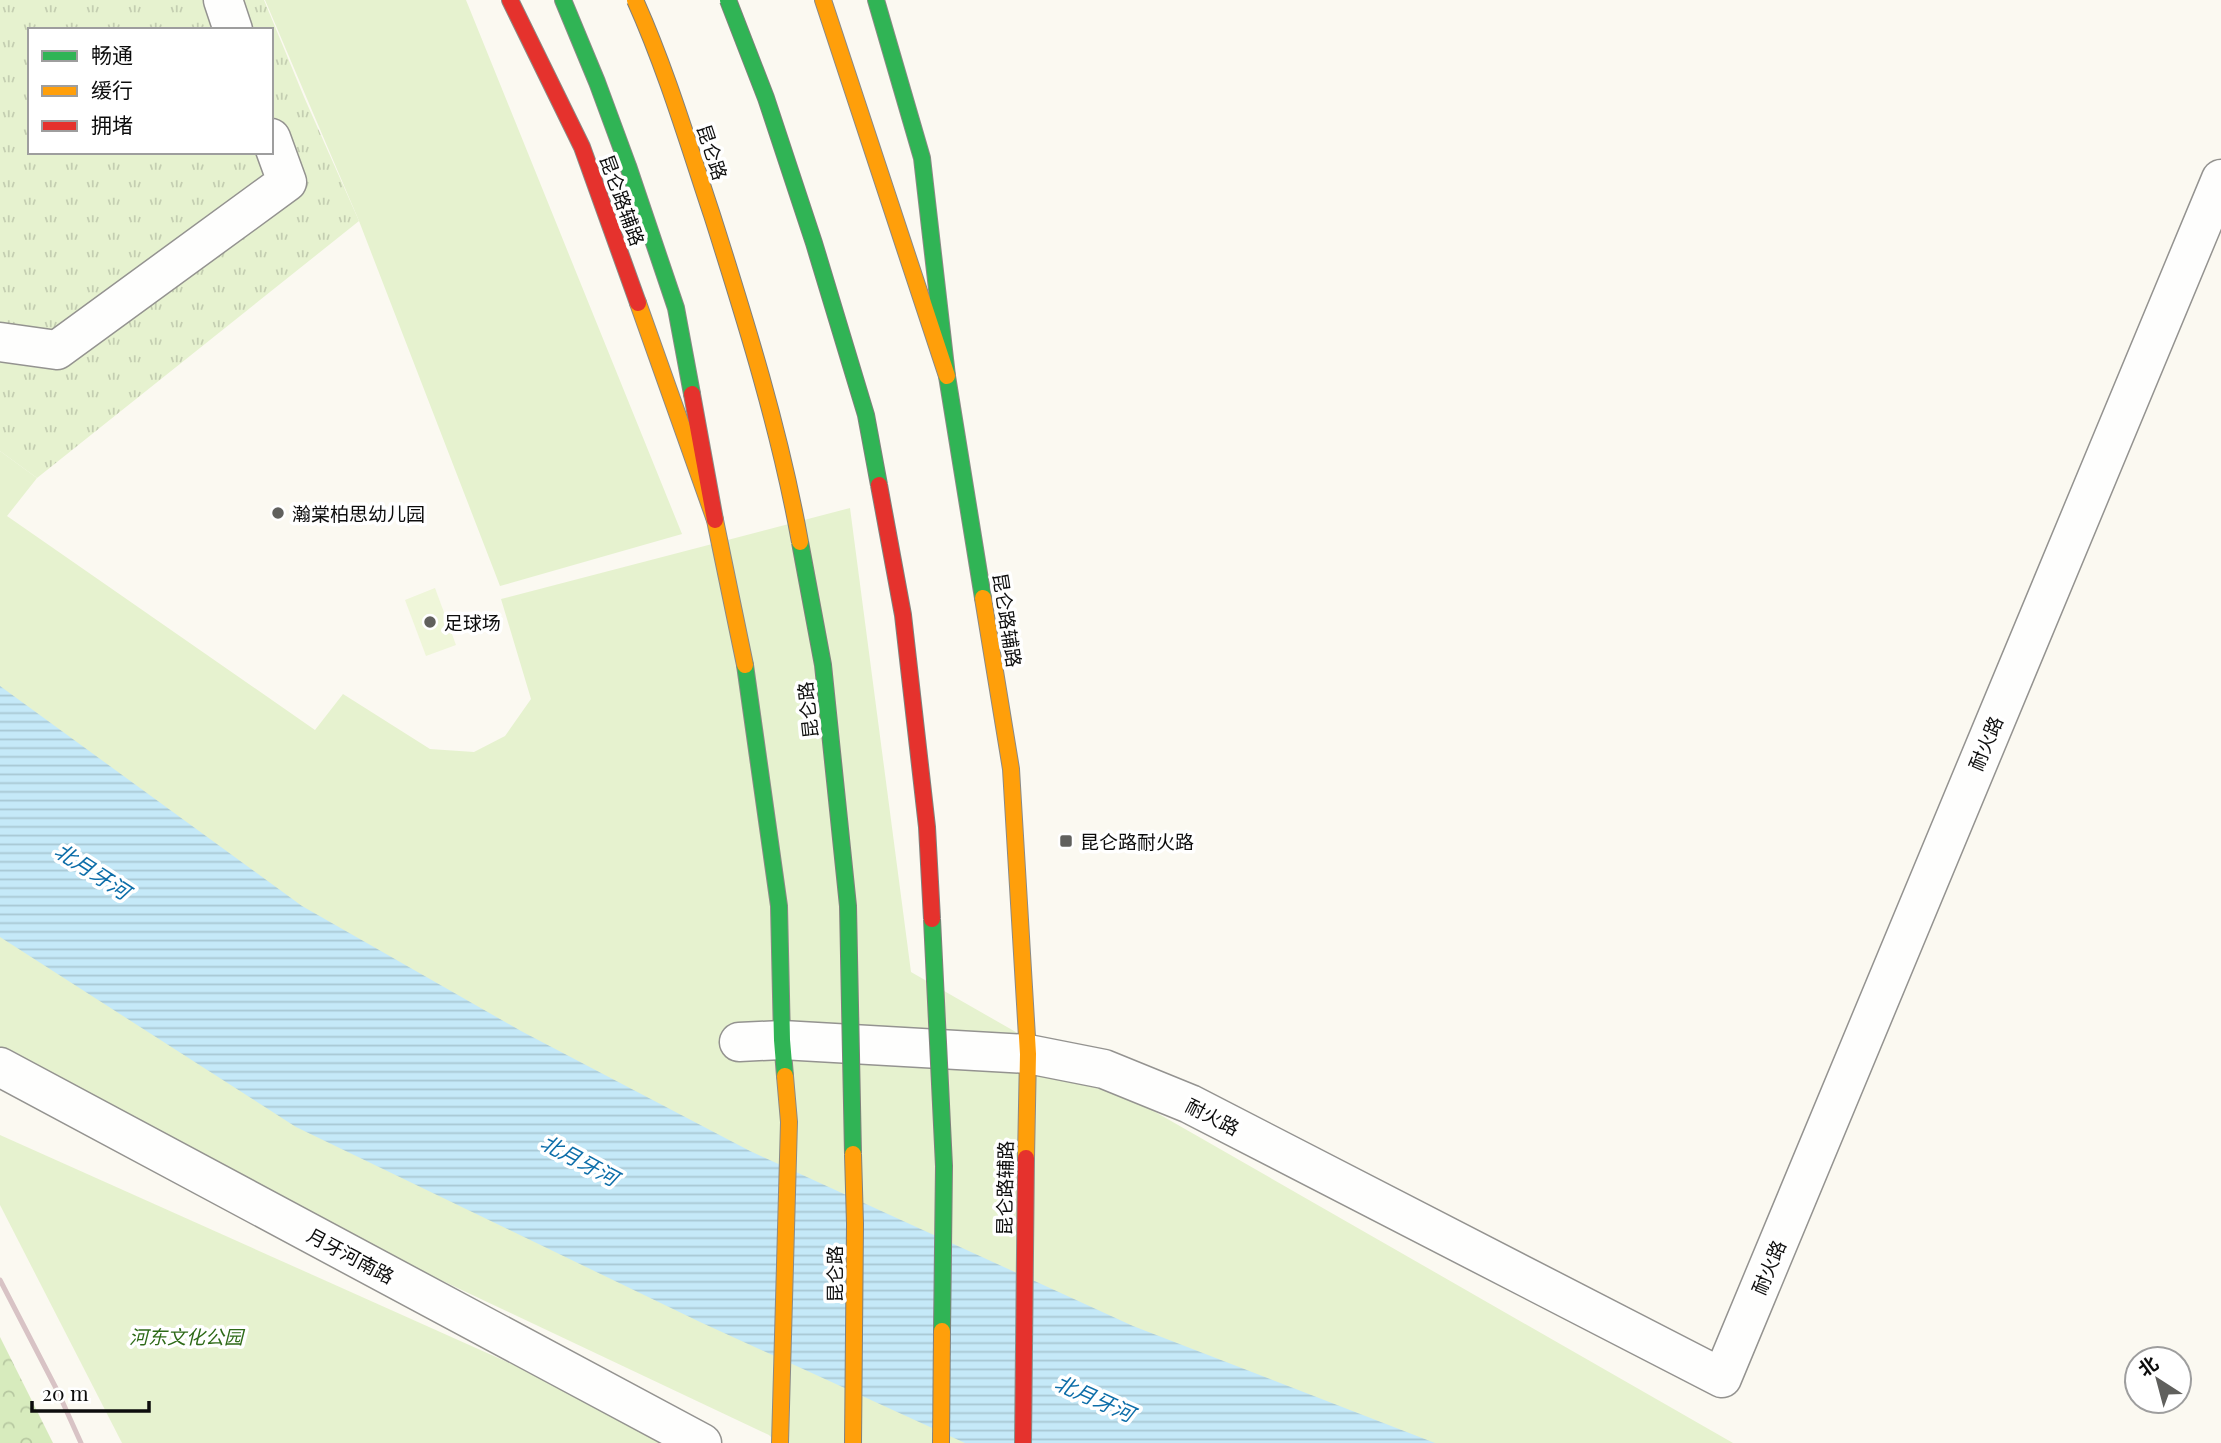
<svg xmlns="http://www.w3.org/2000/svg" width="2221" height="1443" viewBox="0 0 2221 1443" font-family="'Playfair Display','Noto Sans SC',serif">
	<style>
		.grass { fill: url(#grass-tufts); fill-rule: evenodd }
		.forest { fill: url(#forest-crowns) }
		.park { fill: #e6f2cf }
		.pitch { fill: #eff6d9 }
		.water { fill: url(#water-rules) }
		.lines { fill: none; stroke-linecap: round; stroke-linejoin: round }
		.street-casing { stroke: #949390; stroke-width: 41 }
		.fast-casing { stroke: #8b8a86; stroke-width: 18 }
		.slow-casing { stroke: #8b8a86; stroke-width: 18 }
		.jam-casing { stroke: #8b8a86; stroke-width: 18 }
		.street { stroke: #fefefd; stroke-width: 38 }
		.fast { stroke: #30b455; stroke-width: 16 }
		.slow { stroke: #ff9f0a; stroke-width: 16 }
		.jam { stroke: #e5322d; stroke-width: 16 }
		.rail { stroke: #d8c3c5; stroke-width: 5 }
		.fast-bridge-casing { stroke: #81817d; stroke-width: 18; stroke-linecap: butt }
		.slow-bridge-casing { stroke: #81817d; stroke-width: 18; stroke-linecap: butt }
		.jam-bridge-casing { stroke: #81817d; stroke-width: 18; stroke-linecap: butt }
		.fast-bridge { stroke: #30b455; stroke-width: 16 }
		.slow-bridge { stroke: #ff9f0a; stroke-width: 16 }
		.jam-bridge { stroke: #e5322d; stroke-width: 16 }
		.poi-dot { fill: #60605d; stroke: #fff; stroke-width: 2.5 }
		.labels { text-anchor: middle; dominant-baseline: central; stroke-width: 7; stroke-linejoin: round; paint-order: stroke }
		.street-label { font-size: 19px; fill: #0d0d0d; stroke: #fff }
		.poi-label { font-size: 19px; fill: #0d0d0d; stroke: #fff; text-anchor: start }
		.park-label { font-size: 19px; font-style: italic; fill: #2e6a18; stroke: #fff }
		.water-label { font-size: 21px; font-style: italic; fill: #0d6ea9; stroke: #fff }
	</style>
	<defs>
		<pattern id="grass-tufts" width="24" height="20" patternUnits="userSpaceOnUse" patternTransform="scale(1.75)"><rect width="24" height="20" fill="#e6f2cf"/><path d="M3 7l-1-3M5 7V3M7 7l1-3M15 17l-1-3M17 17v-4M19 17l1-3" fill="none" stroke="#c4ceb1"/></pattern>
		<pattern id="forest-crowns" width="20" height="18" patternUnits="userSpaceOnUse" patternTransform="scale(1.75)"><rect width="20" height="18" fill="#d7ebbd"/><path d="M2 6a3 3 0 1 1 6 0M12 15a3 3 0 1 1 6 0" fill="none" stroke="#b7c8a1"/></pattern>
		<pattern id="water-rules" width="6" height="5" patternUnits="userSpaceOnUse" patternTransform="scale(1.75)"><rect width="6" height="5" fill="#c5e9f8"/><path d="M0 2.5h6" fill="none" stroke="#a8c7d3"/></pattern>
	</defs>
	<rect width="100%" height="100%" fill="#fbf9f1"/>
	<path class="grass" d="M0 0H264L304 97 359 221 37 478 0 451ZM30 30H271V152H30Z"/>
	<path class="forest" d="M0 1337 53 1443H0Z"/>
	<g class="park">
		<path d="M265 0H466L682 534 500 586 359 221Z"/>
		<path d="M0 451 37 478 7 516 315 730 343 694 430 749 474 752 505 736 531 699 501 599 850 508 911 972 1733 1443H777L769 1435 0 1072Z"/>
		<path d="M0 1135 666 1433 674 1443H122L0 1205Z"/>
	</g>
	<path class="pitch" d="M435 588 456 645 426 656 405 600Z"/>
	<path class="water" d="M0 686 302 906 521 1031 750 1151 1133 1326 1435 1443H965L700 1322 296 1127 0 937Z"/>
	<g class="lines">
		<defs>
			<g id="street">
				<path d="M223 0 233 30"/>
				<path d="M0 342 57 350 287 182 271 138"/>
				<path d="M739 1042 782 1040 1028 1054 1104 1069 1190 1104 1722 1378 2221 179"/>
				<path d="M0 1067 702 1443"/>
			</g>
			<g id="fast">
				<path d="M563 0 597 82 628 166 676 308 692 394"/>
				<path d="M876 0 922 158 947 376 983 598"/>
				<path d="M745 665 779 906 782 1040 785 1076"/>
			</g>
			<g id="slow">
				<path d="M823 0 947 376"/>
				<path d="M638 303 715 520 745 665"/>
				<path d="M983 598 1011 769 1028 1054 1026 1158"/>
				<path d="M780 1443 789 1122 785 1076"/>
			</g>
			<g id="jam">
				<path d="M510 0 582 147 638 303"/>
				<path d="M692 394 715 520"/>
				<path d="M1023 1443 1026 1158"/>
			</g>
		</defs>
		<use href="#street" class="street-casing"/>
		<use href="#fast" class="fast-casing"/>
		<use href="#slow" class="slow-casing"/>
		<use href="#jam" class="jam-casing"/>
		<use href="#street" class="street"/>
		<use href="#fast" class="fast"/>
		<use href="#slow" class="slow"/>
		<use href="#jam" class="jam"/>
		<path class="rail" d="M0 1280 58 1392 81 1443"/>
		<defs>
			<g id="fast-bridge">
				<path d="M728 0 766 98 814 243 866 415 879 485"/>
				<path d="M800 542 823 665 848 906 853 1154"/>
				<path d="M932 919 944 1166 942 1331"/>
			</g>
			<g id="slow-bridge">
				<path d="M635 0C666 69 688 143 712 215 746 322 780 431 800 542"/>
				<path d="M853 1443 855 1224 853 1154"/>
				<path d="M941 1443 942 1331"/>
			</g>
			<path id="jam-bridge" d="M879 485 903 615 927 827 932 919"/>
		</defs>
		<use href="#fast-bridge" class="fast-bridge-casing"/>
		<use href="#slow-bridge" class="slow-bridge-casing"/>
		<use href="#jam-bridge" class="jam-bridge-casing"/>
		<use href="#fast-bridge" class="fast-bridge"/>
		<use href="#slow-bridge" class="slow-bridge"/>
		<use href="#jam-bridge" class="jam-bridge"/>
	</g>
	<g class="poi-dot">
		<circle cx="278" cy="513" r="7"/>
		<circle cx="430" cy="622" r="7"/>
		<rect x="1059" y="834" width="14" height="14" rx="3.5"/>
	</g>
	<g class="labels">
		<g class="street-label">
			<text transform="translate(713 152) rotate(72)">昆仑路</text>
			<text transform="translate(623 200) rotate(70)">昆仑路辅路</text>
			<text transform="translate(1008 620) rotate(81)">昆仑路辅路</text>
			<text transform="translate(807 710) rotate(-96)">昆仑路</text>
			<text transform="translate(1985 743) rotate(-67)">耐火路</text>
			<text transform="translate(1213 1116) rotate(27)">耐火路</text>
			<text transform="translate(1004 1188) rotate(-89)">昆仑路辅路</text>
			<text transform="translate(351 1255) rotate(28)">月牙河南路</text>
			<text transform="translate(1768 1267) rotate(-67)">耐火路</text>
			<text transform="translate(834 1274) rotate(-90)">昆仑路</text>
		</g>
		<g class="poi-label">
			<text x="292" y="513">瀚棠柏思幼儿园</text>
			<text x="444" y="622">足球场</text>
			<text x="1080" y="841">昆仑路耐火路</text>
		</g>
		<g class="park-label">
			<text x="186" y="1336">河东文化公园</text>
		</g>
		<g class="water-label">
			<text transform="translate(93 870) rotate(33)">北月牙河</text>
			<text transform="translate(580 1159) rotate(28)">北月牙河</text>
			<text transform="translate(1095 1397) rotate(24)">北月牙河</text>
		</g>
	</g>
	<rect x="28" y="28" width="245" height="126" fill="#ffffff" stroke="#9e9e9e" stroke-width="2"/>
	<rect x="42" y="51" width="35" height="10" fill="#30b455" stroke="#9e9e9e" stroke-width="2"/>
	<text x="91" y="63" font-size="21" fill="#0d0d0d">畅通</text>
	<rect x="42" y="86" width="35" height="10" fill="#ff9f0a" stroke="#9e9e9e" stroke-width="2"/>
	<text x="91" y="98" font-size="21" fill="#0d0d0d">缓行</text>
	<rect x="42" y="121" width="35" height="10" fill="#e5322d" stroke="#9e9e9e" stroke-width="2"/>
	<text x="91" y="133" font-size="21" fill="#0d0d0d">拥堵</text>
	<g transform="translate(2158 1380) rotate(324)"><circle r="33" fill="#ffffff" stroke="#9e9e9e" stroke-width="2"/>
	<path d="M0-5L12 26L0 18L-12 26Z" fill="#60605d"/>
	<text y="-10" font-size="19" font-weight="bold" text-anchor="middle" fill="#0d0d0d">北</text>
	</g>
	<path d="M32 1401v10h117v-10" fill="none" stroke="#0d0d0d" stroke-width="3.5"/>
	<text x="42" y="1401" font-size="21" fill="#0d0d0d" stroke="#ffffff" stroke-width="5" paint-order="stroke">20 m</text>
</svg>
